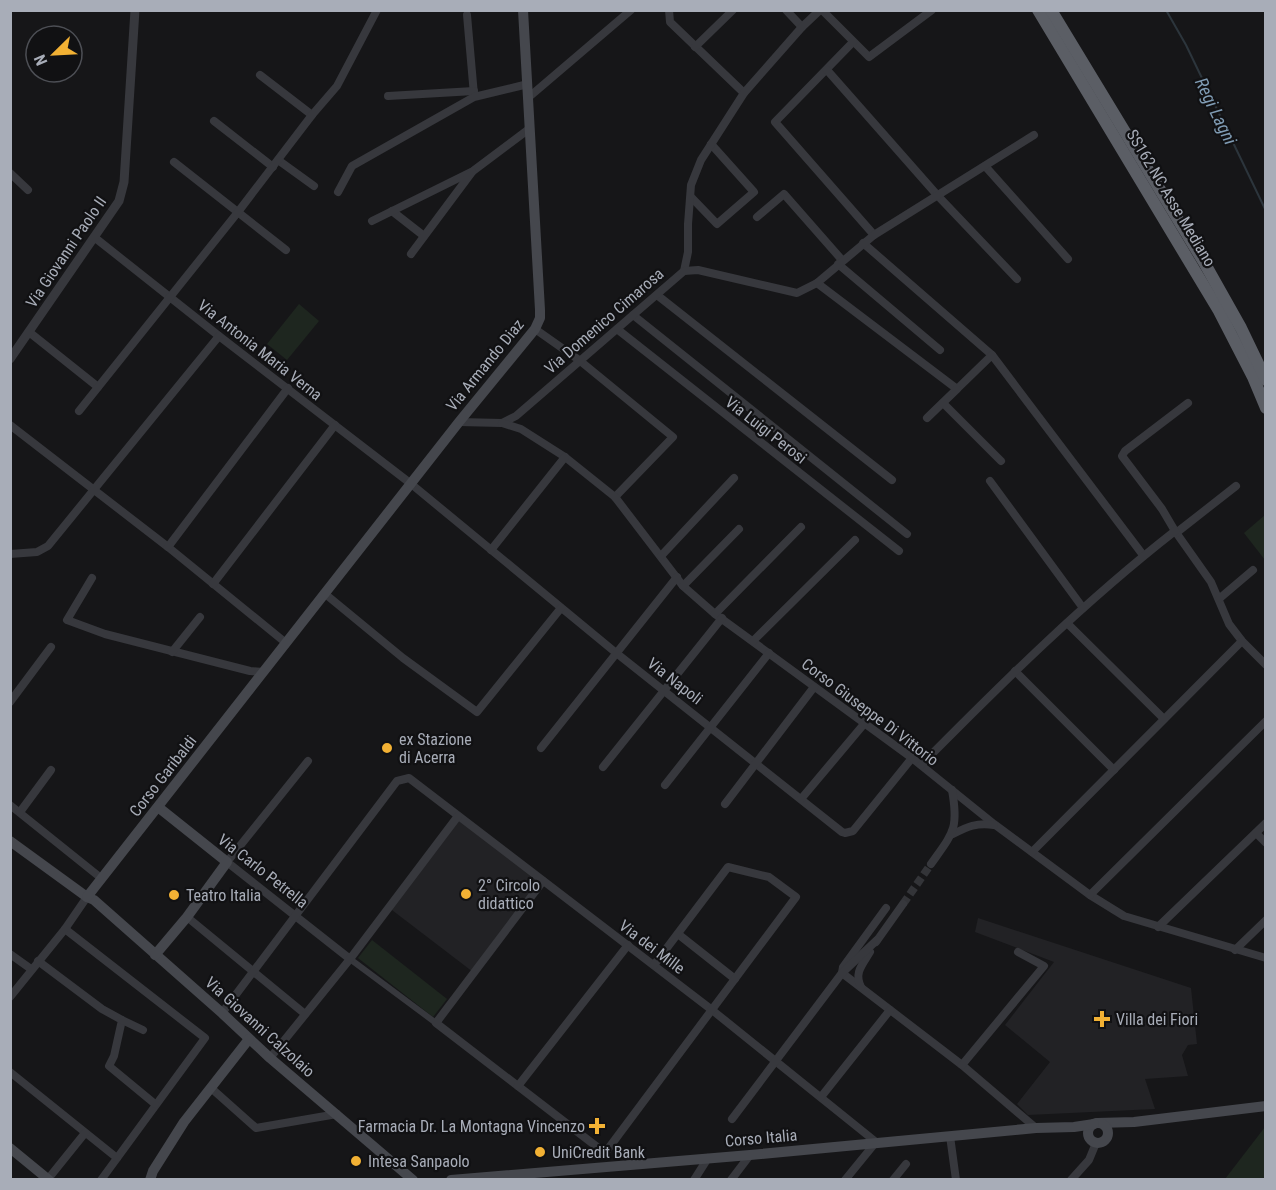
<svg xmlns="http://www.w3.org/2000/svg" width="1276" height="1190" viewBox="0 0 1276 1190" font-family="'Roboto Condensed',sans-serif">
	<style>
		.built { fill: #222225 }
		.green { fill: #1e261f }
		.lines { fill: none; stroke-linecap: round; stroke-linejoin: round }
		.stream { stroke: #2c353c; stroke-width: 2 }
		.minor-tunnel { stroke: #333438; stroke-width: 8; stroke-dasharray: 8 4; stroke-linecap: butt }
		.pedestrian { stroke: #37383d; stroke-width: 6 }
		.minor { stroke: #37383d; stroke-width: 8 }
		.tertiary { stroke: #37383d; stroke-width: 9 }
		.secondary { stroke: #45474d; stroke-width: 10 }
		.trunk { stroke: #5b5e65; stroke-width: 12 }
		.poi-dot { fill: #f2b134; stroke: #111113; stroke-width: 2 }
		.labels { text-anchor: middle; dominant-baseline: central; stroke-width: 4.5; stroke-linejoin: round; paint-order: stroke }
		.street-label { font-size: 16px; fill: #a8adb8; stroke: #111113 }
		.poi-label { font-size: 16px; fill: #a8adb8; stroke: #111113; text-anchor: start }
		.water-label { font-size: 18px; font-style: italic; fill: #7f9bb3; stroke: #111113 }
	</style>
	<rect width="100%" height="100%" fill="#161618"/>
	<g class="built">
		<path d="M458 816 543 881 473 972 388 907Z"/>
		<path d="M978 918 1191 988 1197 1044 1188 1045 1182 1055 1188 1076 1145 1079 1155 1109 1028 1115 1017 1104 1050 1062 1005 1025 1054 962 975 932Z"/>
	</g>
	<g class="green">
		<path d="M299 304 319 321 287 360 267 344Z"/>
		<path d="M1265 515V560L1244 533Z"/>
		<path d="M372 940 447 999 433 1017 358 958Z"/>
		<path d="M1265 1127V1179H1225Z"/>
	</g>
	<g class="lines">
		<path class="stream" d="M1166 10 1186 45 1266 211"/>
		<path class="minor-tunnel" d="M903 904 931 864"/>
		<path class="pedestrian" d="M350 959 436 1023"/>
		<g class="minor">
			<path d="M669 10 670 22 744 93"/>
			<path d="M786 10 802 27"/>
			<path d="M822 10 869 57 932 10"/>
			<path d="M467 15 474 95"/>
			<path d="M853 42 775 122 874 235"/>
			<path d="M695 47 733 10"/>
			<path d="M827 70 938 196 1017 279"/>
			<path d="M260 75 312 115"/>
			<path d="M388 96 474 91"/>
			<path d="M529 97 631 10"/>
			<path d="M214 121 273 167"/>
			<path d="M278 160 314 186"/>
			<path d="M174 162 286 250"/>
			<path d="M985 166 1068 259"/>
			<path d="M10 173 28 190"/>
			<path d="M338 192 352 166 474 97 528 84"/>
			<path d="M691 197 717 224 754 192 711 144"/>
			<path d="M392 211 424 236"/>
			<path d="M757 217 784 194 842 260"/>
			<path d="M372 221 473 171 529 129"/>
			<path d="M94 237 219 336 410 483 615 652 842 832 845 833 853 831 912 758"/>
			<path d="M863 243 992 355"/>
			<path d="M411 254 472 172"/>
			<path d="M838 264 940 350"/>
			<path d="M684 271 688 252V224L691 185 701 160 744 93 802 27 820 10"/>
			<path d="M817 283 957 389 992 355 1143 555"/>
			<path d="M657 295 892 480"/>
			<path d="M633 315 907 534"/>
			<path d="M535 329 579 360 673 437 615 497"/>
			<path d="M617 329 899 551"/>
			<path d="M29 332 98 387"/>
			<path d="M943 403 1001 461"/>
			<path d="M1188 403 1125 451 1122 456 1162 509 1175 531 1211 582 1229 624 1242 641 1266 665"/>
			<path d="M79 411 238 212 312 115 337 86 377 10"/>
			<path d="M927 418 957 389"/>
			<path d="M459 422 502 423 516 416 684 271 698 270 797 293 817 283 874 235 1034 135"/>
			<path d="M502 423 521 429 565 457 615 497 683 586 715 614 912 758 994 824 1090 895 1124 916 1266 958"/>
			<path d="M10 425 168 547 286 643"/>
			<path d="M990 481 1083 608"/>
			<path d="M1176 533 1236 486"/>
			<path d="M168 547 288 388"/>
			<path d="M491 550 565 457"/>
			<path d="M10 554 37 552 48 546 219 336"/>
			<path d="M661 556 734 478"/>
			<path d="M92 578 67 620 105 634 250 671 263 672"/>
			<path d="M213 584 335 425"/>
			<path d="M683 586 739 529"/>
			<path d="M324 593 403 658 477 712 561 608"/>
			<path d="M1220 598 1253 570"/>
			<path d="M715 614 801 527"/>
			<path d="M1067 623 1164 719"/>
			<path d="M753 641 855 540"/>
			<path d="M172 652 200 617"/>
			<path d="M1015 671 1114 770"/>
			<path d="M10 702 51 647"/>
			<path d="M541 748 677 577"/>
			<path d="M308 761 227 862 350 959"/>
			<path d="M921 765C1002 683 1084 602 1175 531"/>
			<path d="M603 767 722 618"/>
			<path d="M665 785 769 653"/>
			<path d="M801 799 864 724"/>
			<path d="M725 804 814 687"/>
			<path d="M10 805 101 878"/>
			<path d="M20 812 51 770"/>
			<path d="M1256 833 1266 843"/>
			<path d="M953 834C967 827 977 822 994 825"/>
			<path d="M1032 852 1242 641"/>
			<path d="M931 864C953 833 959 829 952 790"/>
			<path d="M543 881 436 1023 605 1153"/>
			<path d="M1090 895 1266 721"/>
			<path d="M886 908 843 967 842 973 962 1065 1036 1128"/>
			<path d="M187 917 305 1014"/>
			<path d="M1158 927 1266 823"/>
			<path d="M65 929 205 1038 101 1180"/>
			<path d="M678 934 735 979"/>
			<path d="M876 942 903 904"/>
			<path d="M1235 950 1266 920"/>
			<path d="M10 954 31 969"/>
			<path d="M38 961 102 1009 122 1020 114 1056 109 1066 155 1104"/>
			<path d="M861 987C854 973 862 965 870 952"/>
			<path d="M10 997 65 929 87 897"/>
			<path d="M222 1013 397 781 409 778 712 1010 876 1142 845 1180"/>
			<path d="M122 1020 143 1030"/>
			<path d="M270 1058 350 959 458 816"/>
			<path d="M962 1065 1044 966 1018 952"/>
			<path d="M10 1072 117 1158"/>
			<path d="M518 1086 628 945"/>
			<path d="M211 1088 256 1128 337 1114"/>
			<path d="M821 1097 890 1010"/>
			<path d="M732 1119 842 973 877 940"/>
			<path d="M950 1136 956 1180"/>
			<path d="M605 1153 796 897 769 877 728 867 654 965"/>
			<path d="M48 1179 85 1133"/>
			<path d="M694 1180 708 1158"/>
			<path d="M731 1180 750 1155"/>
			<path d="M893 1180 906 1164"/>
			<path d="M1071 1180 1089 1160 1096 1143"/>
		</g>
		<path class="tertiary" d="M10 359 119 201 124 182 135 10"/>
		<g class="secondary">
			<path d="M10 841 87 897 94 900 222 1013 270 1058 413 1180"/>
			<path d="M87 897 459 422 535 329 540 318V310L523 10"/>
			<path d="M155 955 187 917 227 862 158 807"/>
			<path d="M1097 1123 1134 1122 1266 1106"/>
			<circle cx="1098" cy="1133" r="10"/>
			<path d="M10 1148 49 1180"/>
			<path d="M150 1180 153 1171 184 1122 249 1039"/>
			<path d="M451 1180 750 1155 1036 1128 1074 1127 1094 1124"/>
		</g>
		<g class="trunk">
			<path d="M1038 10 1219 311 1253 377 1266 408"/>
			<path d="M1051 10 1205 264 1241 328 1266 380"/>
		</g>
	</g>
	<g class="poi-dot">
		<circle cx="387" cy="748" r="6"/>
		<circle cx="466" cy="894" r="6"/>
		<circle cx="174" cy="895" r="6"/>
		<path d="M1099 1010h6v6h6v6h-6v6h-6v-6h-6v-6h6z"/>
		<path d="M594 1117h6v6h6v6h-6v6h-6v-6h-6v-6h6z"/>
		<circle cx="540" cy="1152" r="6"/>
		<circle cx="356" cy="1161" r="6"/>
	</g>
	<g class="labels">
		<g class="street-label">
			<text transform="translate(1171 198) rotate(59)">SS162 NC Asse Mediano</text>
			<text transform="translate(66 252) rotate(-56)">Via Giovanni Paolo II</text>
			<text transform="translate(604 321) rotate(-41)">Via Domenico Cimarosa</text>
			<text transform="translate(260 350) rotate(38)">Via Antonia Maria Verna</text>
			<text transform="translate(485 365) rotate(-51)">Via Armando Diaz</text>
			<text transform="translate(766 430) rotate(38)">Via Luigi Perosi</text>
			<text transform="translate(675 681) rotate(38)">Via Napoli</text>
			<text transform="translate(870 712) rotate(37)">Corso Giuseppe Di Vittorio</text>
			<text transform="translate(163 776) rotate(-52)">Corso Garibaldi</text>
			<text transform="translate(263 871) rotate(38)">Via Carlo Petrella</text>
			<text transform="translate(652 947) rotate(37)">Via dei Mille</text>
			<text transform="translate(260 1027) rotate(42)">Via Giovanni Calzolaio</text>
			<text transform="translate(761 1138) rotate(-5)">Corso Italia</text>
		</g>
		<g class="poi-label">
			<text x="399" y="739">ex Stazione<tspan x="399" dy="18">di Acerra</tspan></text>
			<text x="478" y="885">2° Circolo<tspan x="478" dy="18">didattico</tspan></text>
			<text x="186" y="895">Teatro Italia</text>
			<text x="1116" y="1019">Villa dei Fiori</text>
			<text x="585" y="1126" text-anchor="end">Farmacia Dr. La Montagna Vincenzo</text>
			<text x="552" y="1152">UniCredit Bank</text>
			<text x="368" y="1161">Intesa Sanpaolo</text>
		</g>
		<g class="water-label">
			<text transform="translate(1216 111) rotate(64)">Regi Lagni</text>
		</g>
	</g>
	<rect width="1276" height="1190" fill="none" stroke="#a8adb8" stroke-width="24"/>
	<g transform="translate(54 54) rotate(246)"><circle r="28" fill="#111113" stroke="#4d4f55" stroke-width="1.5"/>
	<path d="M0-4.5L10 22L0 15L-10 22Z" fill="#f2b134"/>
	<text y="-9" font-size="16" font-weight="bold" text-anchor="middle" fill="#a8adb8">N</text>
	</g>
</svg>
